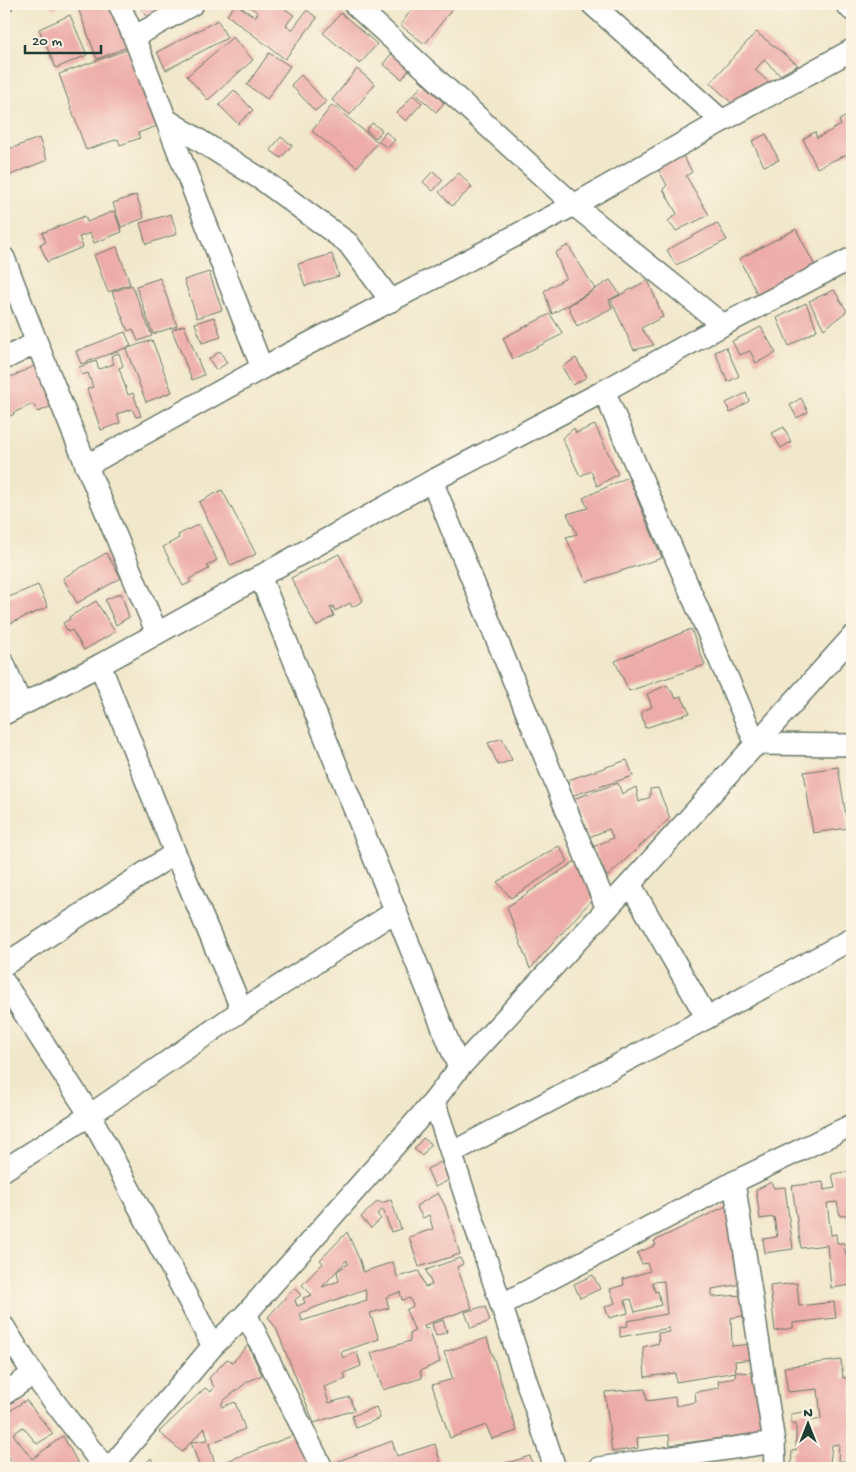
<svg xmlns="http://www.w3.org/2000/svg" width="856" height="1472" viewBox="0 0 856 1472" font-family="'Gochi Hand',sans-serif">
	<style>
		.building { fill: #edaca9; fill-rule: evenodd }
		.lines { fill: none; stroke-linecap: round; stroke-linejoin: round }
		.minor-casing { stroke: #687869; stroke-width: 24 }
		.minor { stroke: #fff; stroke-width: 21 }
	</style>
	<rect width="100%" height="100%" fill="#fcf5e5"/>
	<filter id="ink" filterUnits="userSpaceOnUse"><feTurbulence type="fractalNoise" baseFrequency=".02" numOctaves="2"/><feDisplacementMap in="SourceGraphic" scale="10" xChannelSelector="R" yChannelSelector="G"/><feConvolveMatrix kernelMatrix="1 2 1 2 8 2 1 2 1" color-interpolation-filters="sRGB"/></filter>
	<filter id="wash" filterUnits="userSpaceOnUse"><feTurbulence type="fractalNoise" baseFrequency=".0096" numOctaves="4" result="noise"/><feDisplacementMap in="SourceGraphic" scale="20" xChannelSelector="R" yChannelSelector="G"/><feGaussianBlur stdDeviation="1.12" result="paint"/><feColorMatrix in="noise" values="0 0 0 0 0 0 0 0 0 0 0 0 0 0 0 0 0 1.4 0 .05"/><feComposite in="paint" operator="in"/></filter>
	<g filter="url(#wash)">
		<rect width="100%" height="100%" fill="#f1e7cb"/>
		<g id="blocks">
			<g class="building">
				<path d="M4 4H10L13 9 4 12Z"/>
				<path d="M51 4H65L53 9Z"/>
				<path d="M90 4H115L130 46 97 59 78 8Z"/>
				<path d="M138 4H185L153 25Z"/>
				<path d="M236 4 255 17 258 13 246 4H278L294 15 286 25 292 30 307 10 317 18 285 59 227 15Z"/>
				<path d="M416 4H456L425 44 400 25Z"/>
				<path d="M341 13 377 44 360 64 323 33Z"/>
				<path d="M70 15 87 55 56 68 39 29Z"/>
				<path d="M218 20 227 38 166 70 157 52Z"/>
				<path d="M756 32 798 65 780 75 764 60 755 70 770 83 734 105 710 83Z"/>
				<path d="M233 37 253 60 208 100 187 76Z"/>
				<path d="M129 49 157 126 138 133 140 138 120 145 118 139 86 150 59 74Z"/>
				<path d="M269 53 290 66 267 99 247 85Z"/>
				<path d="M392 53 411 67 402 79 383 64Z"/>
				<path d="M357 69 375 84 350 115 332 100Z"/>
				<path d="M301 75 326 102 315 111 291 85Z"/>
				<path d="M424 84 444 103 436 112 415 93Z"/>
				<path d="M234 90 253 110 238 124 219 105Z"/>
				<path d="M413 95 422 103 406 121 397 113Z"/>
				<path d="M332 105 378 142 357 167 312 131Z"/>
				<path d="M851 114 852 116V152L817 168 803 139 815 132 817 138 841 125 839 120Z"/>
				<path d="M372 123 382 130 376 138 366 130Z"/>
				<path d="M386 132 395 140 388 148 378 141Z"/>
				<path d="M766 134 779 160 764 166 752 141Z"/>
				<path d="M281 137 292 145 281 158 270 150Z"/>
				<path d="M39 138 47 160 8 176 4 164V151Z"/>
				<path d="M681 152 692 172 686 176 709 215 676 231 668 221 677 214 663 189 667 185 656 166Z"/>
				<path d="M433 171 443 180 433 191 423 182Z"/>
				<path d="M459 173 472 187 452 206 439 192Z"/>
				<path d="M136 195 144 218 121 227 113 203Z"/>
				<path d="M114 211 122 232 94 243 90 233 79 237 83 247 47 262 40 244 46 242 42 233 85 216 87 222Z"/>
				<path d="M171 214 177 234 146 244 140 223Z"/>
				<path d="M717 223 727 240 676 265 667 250Z"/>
				<path d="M796 229 817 270 760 299 739 259Z"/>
				<path d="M568 245 595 289 552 314 544 291 566 278 555 253Z"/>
				<path d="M117 247 130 284 108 292 94 255Z"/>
				<path d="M332 254 339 276 305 286 298 264Z"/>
				<path d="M209 272 222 310 197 318 184 280Z"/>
				<path d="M852 276V293L847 279Z"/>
				<path d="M160 278 177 326 153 334 136 286Z"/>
				<path d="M610 280 620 294 609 300 612 308 577 326 568 306Z"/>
				<path d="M648 280 663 317 641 328 654 345 634 350 611 300Z"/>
				<path d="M132 285 152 336 138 341 133 329 128 331 112 292Z"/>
				<path d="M834 290 847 311 824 329 809 301Z"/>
				<path d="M806 303 817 330 789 346 777 318Z"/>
				<path d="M550 314 563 334 513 359 503 338Z"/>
				<path d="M214 317 221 337 202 343 195 323Z"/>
				<path d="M184 325 204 375 192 380 172 330Z"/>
				<path d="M761 327 776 353 756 363 750 351 739 355 732 341Z"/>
				<path d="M125 332 131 346 81 364 76 351Z"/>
				<path d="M152 340 172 392 146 402 126 349Z"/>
				<path d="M726 347 739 376 728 382 715 352Z"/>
				<path d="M220 351 227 363 216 370 209 359Z"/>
				<path d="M119 353 123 366 119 368 128 395 133 393 141 416 136 417 132 409 117 414 120 423 101 430 87 389 93 387 88 373 82 375 79 367 96 361 99 369 114 364 111 356Z"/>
				<path d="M576 358 587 377 573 385 562 367Z"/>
				<path d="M39 364 57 404 38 412 33 404 13 413 14 414 4 419V380Z"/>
				<path d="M746 393 749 401 730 413 726 403Z"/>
				<path d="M801 398 808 412 797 418 790 405Z"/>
				<path d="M595 425 618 474 597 486 591 471 580 476 562 438 574 428 576 433Z"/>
				<path d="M784 427 791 442 781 448 772 433Z"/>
				<path d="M628 477 662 558 586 582 566 537 577 534 567 514 588 508 583 498Z"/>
				<path d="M222 490 256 554 231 566 199 502Z"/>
				<path d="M199 524 217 560 207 566 209 569 189 579 191 582 183 586 163 547 179 538 178 535Z"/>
				<path d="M106 553 121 578 77 603 63 578Z"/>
				<path d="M339 554 363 601 352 607 350 603 335 611 333 606 330 607 334 616 316 626 291 578Z"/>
				<path d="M38 585 48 607 6 625 4 618V599Z"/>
				<path d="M121 593 129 617 116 625 105 600Z"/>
				<path d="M96 601 115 632 84 650 72 630 68 632 63 623 70 619 69 617Z"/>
				<path d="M691 629 705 665 629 691 615 661Z"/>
				<path d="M667 685 676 698 681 696 690 713 645 728 641 712 652 707 647 694Z"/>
				<path d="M502 738 512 760 498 765 488 743Z"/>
				<path d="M627 760 633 776 571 796 568 780Z"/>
				<path d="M838 767 848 828 813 833 804 772Z"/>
				<path d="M618 783 622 794 636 787 639 802 650 797V789L658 788 670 818 607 877 593 847 613 838 609 829 589 837 573 799Z"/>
				<path d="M559 846 568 861 511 898 497 882Z"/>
				<path d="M577 860 595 896 530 969 507 907Z"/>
				<path d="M423 1138 431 1144 422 1156 414 1149Z"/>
				<path d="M441 1162 449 1180 435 1187 427 1169Z"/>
				<path d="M852 1171V1244L849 1245 847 1215 840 1216 837 1202 827 1203 831 1235 836 1234 837 1243H844L846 1256 852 1254V1285L831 1288 827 1245 801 1248 792 1186 823 1182 824 1190 835 1188 832 1174Z"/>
				<path d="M771 1182 774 1188 785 1187 793 1249 765 1253 763 1239 777 1237 774 1217 760 1219 756 1190Z"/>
				<path d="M438 1193 445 1206 460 1254 419 1267 409 1237 433 1229 429 1215 423 1218 416 1206Z"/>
				<path d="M391 1200 401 1229 391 1232 383 1209 377 1214 381 1219 371 1228 361 1217 378 1201 381 1203Z"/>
				<path d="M726 1206 733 1210 742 1284 712 1289V1297L743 1295 747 1315 731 1318 732 1346 751 1344 753 1359 735 1361 736 1372 676 1382 675 1373 645 1377 643 1347 659 1343 658 1333 670 1332 669 1328 620 1337V1327L628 1326 627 1321 667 1314 664 1281 652 1282 655 1292 658 1291 661 1305 635 1312 631 1299 625 1300 628 1313 609 1318 605 1307 615 1303 610 1289 624 1285 623 1279 650 1271 647 1263 642 1264 637 1253 656 1245 654 1241Z"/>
				<path d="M347 1232 360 1261 363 1272 393 1262 397 1277 419 1271 425 1287 432 1285 426 1270 460 1258 463 1264 457 1267 472 1308 424 1325 425 1329 429 1328 440 1362 420 1371 422 1378 383 1390 371 1353 410 1341V1333L415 1331 406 1310 413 1306 410 1298 402 1300 400 1292 386 1297 389 1308 370 1313 379 1339 341 1352 343 1358 357 1352 361 1366 344 1373 346 1379 324 1387 329 1403 350 1397 354 1410 314 1423 276 1328 268 1317 294 1288 301 1295 295 1300 297 1306 305 1303 303 1298 312 1295 302 1285 323 1263 320 1260ZM347 1260 348 1264 337 1271 339 1281 322 1287ZM365 1289 367 1300 302 1321 300 1313Z"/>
				<path d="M593 1275 600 1289 580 1298 574 1284Z"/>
				<path d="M797 1283 799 1306 834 1302 836 1318 793 1323V1328L775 1331 770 1286Z"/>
				<path d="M485 1306 490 1321 471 1328 465 1312Z"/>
				<path d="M443 1320 447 1332 436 1336 432 1324Z"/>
				<path d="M487 1338 517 1431 492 1439 486 1425 450 1438 432 1385 453 1379 444 1352Z"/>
				<path d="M248 1345 262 1375 247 1382 222 1402V1407L235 1402 245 1429 209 1444 216 1468H200L191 1442 208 1440 205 1428 191 1442 182 1452 159 1432 205 1388 211 1392 214 1387 209 1378 227 1359 233 1362Z"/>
				<path d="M841 1360 843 1378 852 1377V1461H838L839 1444 832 1445 830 1463 791 1466 792 1451 796 1450V1424H791V1414L809 1411V1421L821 1419 818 1389 788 1392 784 1367Z"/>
				<path d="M736 1372 757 1373 766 1432 670 1445 669 1435 637 1438 638 1448 612 1452 605 1392 645 1389 647 1401 675 1397 676 1406 696 1402 695 1392 719 1388 718 1381 735 1378Z"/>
				<path d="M26 1400 53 1434 37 1444 23 1427 13 1434 32 1459 63 1436 80 1467 79 1468H17L4 1451V1415Z"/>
				<path d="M376 1407 380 1418 356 1428 352 1416Z"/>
				<path d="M294 1435 311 1468H227L225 1462Z"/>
				<path d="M392 1441 397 1456 435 1444 442 1468H339L336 1462Z"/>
				<path d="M530 1456 534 1468H490Z"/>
				<path d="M4 1458 11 1468H4Z"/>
				<path d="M151 1458 155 1468H141Z"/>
			</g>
		</g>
	</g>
	<g filter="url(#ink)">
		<use href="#blocks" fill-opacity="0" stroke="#687869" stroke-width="1"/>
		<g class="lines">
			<defs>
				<g id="minor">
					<path d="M119 4 134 37 262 368"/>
					<path d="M354 4 574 205 723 325"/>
					<path d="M592 4 722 121"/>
					<path d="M846 4 852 10"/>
					<path d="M134 37 193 4"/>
					<path d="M167 120 264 181 348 243 391 301"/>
					<path d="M4 258C52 384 104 509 157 633"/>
					<path d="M4 359 36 343"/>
					<path d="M604 391 756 744 852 745"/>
					<path d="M86 466 262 368 574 205 722 121 852 50"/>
					<path d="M432 481 607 909"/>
					<path d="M260 576 459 1068"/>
					<path d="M4 664 21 705"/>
					<path d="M100 665 175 853 242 1010"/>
					<path d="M4 714 100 665 432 481 604 391 723 325 852 258"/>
					<path d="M630 884 707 1018"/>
					<path d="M4 965 175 853"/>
					<path d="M4 982 90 1115 213 1346"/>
					<path d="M434 1101 555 1468"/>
					<path d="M451 1153 707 1018 852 939"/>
					<path d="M4 1170 90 1115 242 1010 396 911"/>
					<path d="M734 1182 774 1442 775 1468"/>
					<path d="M501 1305 734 1182 852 1125"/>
					<path d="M246 1314 322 1468"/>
					<path d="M4 1327 33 1374 105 1468"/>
					<path d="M4 1394 33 1374"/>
					<path d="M110 1468 213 1346 246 1314 434 1101 459 1068 630 884 852 637"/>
					<path d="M599 1468 774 1442"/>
				</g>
			</defs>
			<use href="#minor" class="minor-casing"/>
			<use href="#minor" class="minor"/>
		</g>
	</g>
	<rect width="856" height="1472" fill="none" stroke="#fcf5e5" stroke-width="20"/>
	<g transform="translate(808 1424)" stroke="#fcf5e5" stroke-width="4" paint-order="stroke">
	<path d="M0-4L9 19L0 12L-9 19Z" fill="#1f3d34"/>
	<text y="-8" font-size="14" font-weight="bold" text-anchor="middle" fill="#1f3d34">N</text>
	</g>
	<path d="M25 45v8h76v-8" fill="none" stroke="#1f3d34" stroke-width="2.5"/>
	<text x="32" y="45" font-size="15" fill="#1f3d34" stroke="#fcf5e5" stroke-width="4" paint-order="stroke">20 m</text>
</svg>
